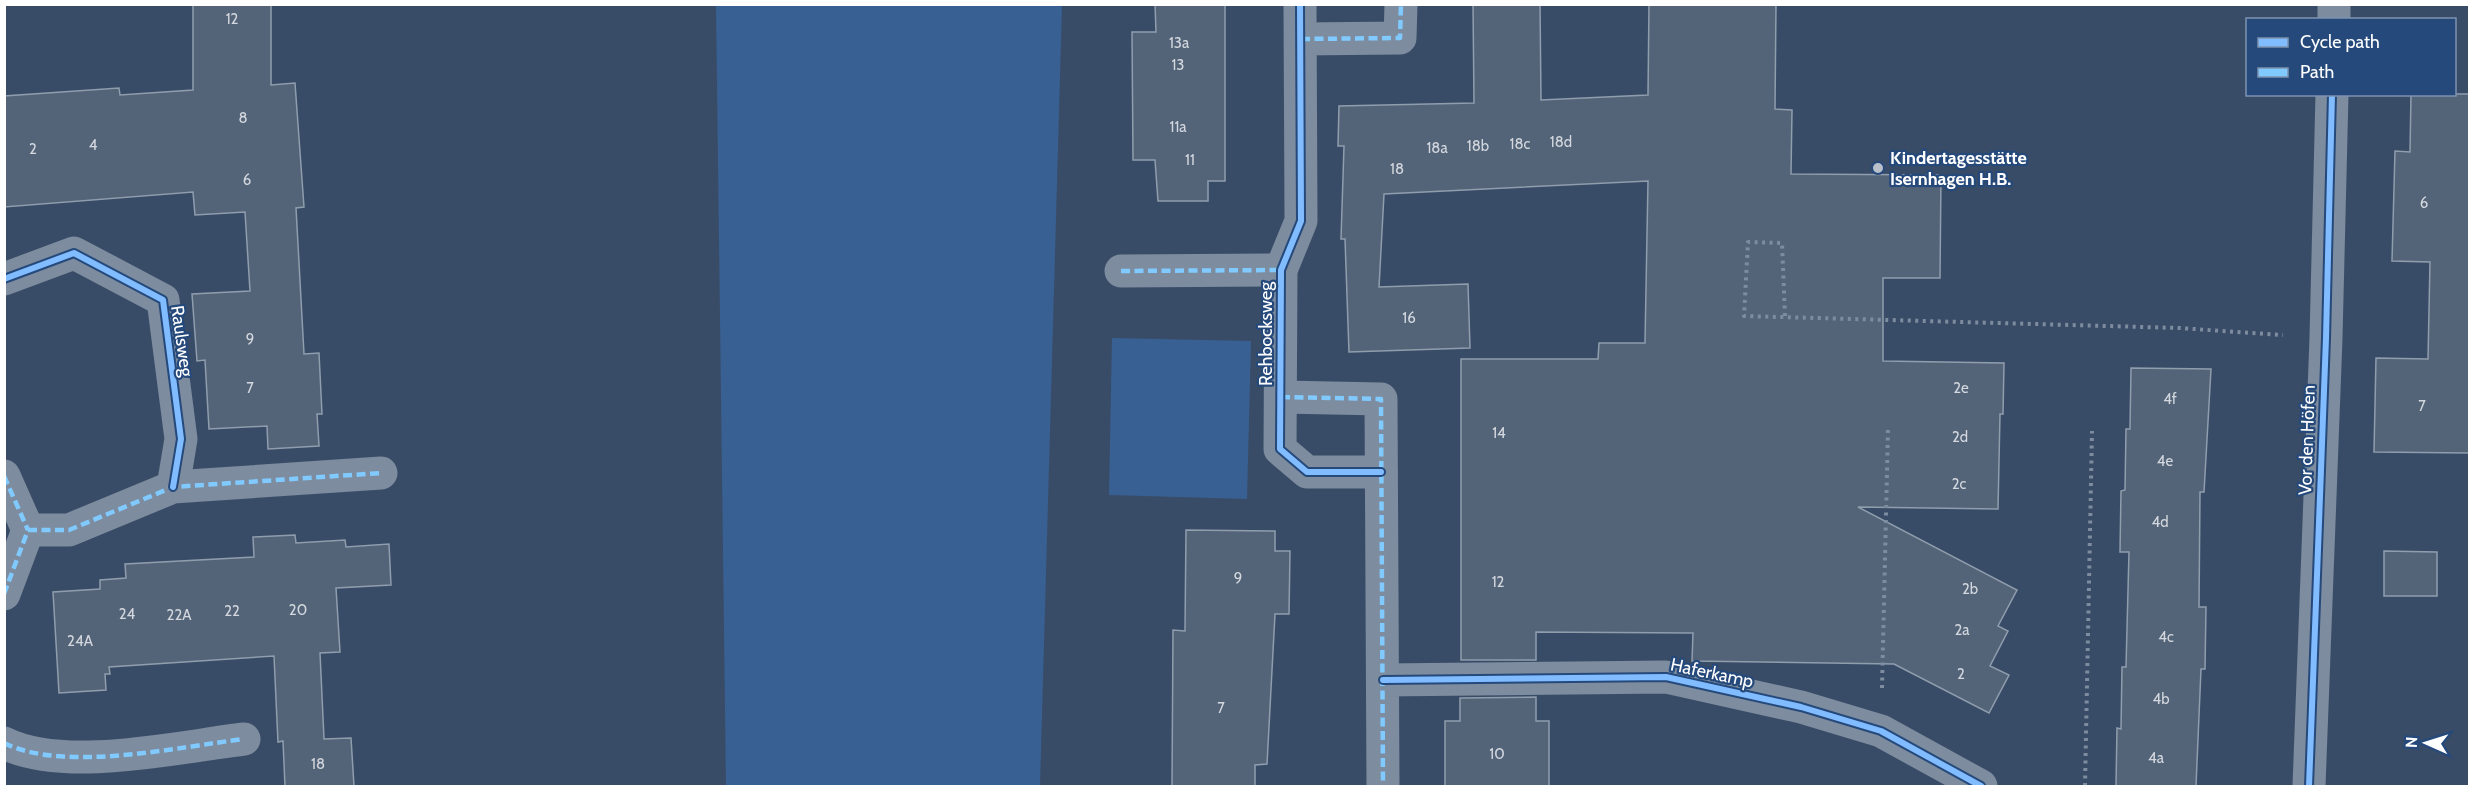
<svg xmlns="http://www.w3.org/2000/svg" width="2474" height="791" viewBox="0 0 2474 791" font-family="Cabin,sans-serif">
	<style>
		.green { fill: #386092 }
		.building { fill: #536479; stroke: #909dad; stroke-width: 1.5 }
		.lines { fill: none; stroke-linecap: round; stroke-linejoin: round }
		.path { stroke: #7d8c9e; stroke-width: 4; stroke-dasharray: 3 4.5; stroke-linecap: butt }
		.minor { stroke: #7d8c9e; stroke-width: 33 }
		.quiet { stroke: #80caff; stroke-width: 4.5; stroke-dasharray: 9 4.5; stroke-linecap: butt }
		.cycleway-casing { stroke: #25497b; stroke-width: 10 }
		.cycleway { stroke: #80bcff; stroke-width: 6 }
		.poi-dot { fill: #bac0ca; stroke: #25497b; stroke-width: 2 }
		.labels { text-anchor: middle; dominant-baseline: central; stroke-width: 4.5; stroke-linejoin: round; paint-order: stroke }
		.number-label { font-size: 15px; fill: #d4d8de }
		.poi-label { font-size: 18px; font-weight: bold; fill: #fff; stroke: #25497b; text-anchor: start }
		.street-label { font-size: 18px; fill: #fff; stroke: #25497b }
	</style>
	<rect width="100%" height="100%" fill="#394c67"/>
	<g class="green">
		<path d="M716 5H1062L1040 786H726Z"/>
		<path d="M1112 338 1251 341 1247 499 1109 495Z"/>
	</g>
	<g class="building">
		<path d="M193 4H271V85L295 83 304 207 296 208 304 354 319 353 322 414H317L319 446 268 449 267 426 209 429 205 360 197 361 192 294 250 291 245 212 195 215 193 192 4 207V96L119 88 120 95 193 90Z"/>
		<path d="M1155 4H1225V181H1208V201H1158L1155 160H1133L1132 32H1156Z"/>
		<path d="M1473 4H1540L1541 100 1648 95 1649 4H1776L1775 109 1792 110 1791 174 1941 175 1940 278H1883V361L2004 363 2003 414H2000L1998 509 1858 507 2017 590 1998 626 2008 631 1990 666 2009 675 1989 713 1894 664 1692 661 1693 633 1536 632V660H1461V359H1598L1599 343H1645L1648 181 1384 194 1379 287 1468 284 1470 348 1349 352 1345 239H1341L1344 146H1338L1339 106 1474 103Z"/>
		<path d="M2411 94H2469V453L2374 452 2376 358 2428 359 2430 262 2392 261 2395 151 2410 152Z"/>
		<path d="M2131 368 2211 369 2204 492H2200L2199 607H2206L2205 669H2201L2196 786H2116L2117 728 2121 729 2122 667H2126L2129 552H2120L2121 491 2125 490 2126 429H2130Z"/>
		<path d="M1186 530 1275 531V551H1290L1289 614H1275L1267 764 1255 765V786H1172L1173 630 1185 631Z"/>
		<path d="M295 535 296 543 345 540 346 547 389 544 391 585 336 588 340 652 320 653 324 739 351 738 354 786H285L283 741 278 742 274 656 109 667 110 674H105L106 690 59 693 53 592 100 589V580L126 578 125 564 254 557 253 537Z"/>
		<path d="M2384 551 2437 552V596H2384Z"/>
		<path d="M1536 697V721H1549V786H1445V721H1460V698Z"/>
	</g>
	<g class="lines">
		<g class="path">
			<path d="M1785 316 1782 243 1748 242 1744 316 2179 328 2283 335"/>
			<path d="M1882 688 1888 429"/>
			<path d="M2085 786 2092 431"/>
		</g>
		<g class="minor">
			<path d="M1300 4 1301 221 1281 270 1280 449 1307 472H1381"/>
			<path d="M2334 20V4"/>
			<path d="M1301 39 1400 38 1401 4"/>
			<path d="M1121 271 1281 270"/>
			<path d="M4 279 74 253 163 300 181 439 173 487"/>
			<path d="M1281 397 1381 399 1383 786"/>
			<path d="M4 476 28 530"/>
			<path d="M28 530H69L173 487 381 473"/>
			<path d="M4 594 28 530"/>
			<path d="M1383 680 1666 677 1801 707 1881 731 1981 786"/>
			<path d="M4 743C65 773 177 747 244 739"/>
			<path d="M2309 786 2326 338 2332 94"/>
		</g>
		<g class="quiet">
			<path d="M1301 39 1400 38 1401 4"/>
			<path d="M1121 271 1281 270"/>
			<path d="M1281 397 1381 399 1383 786"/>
			<path d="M4 476 28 530"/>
			<path d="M28 530H69L173 487 381 473"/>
			<path d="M4 594 28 530"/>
			<path d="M4 743C65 773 177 747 244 739"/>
		</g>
		<defs>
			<g id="cycleway">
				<path d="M1300 4 1301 221 1281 270 1280 449 1307 472H1381"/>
				<path d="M4 279 74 253 163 300 181 439 173 487"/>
				<path d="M1383 680 1666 677 1801 707 1881 731 1981 786"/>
				<path d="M2309 786 2326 338 2332 94"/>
			</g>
		</defs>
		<use href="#cycleway" class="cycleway-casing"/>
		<use href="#cycleway" class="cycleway"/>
	</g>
	<circle class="poi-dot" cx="1878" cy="168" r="6"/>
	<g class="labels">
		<g class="number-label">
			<text x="232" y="19">12</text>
			<text x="1179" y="43">13a</text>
			<text x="1178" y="65">13</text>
			<text x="243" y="118">8</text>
			<text x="1178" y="127">11a</text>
			<text x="1561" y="142">18d</text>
			<text x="1520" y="144">18c</text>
			<text x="93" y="145">4</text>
			<text x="1478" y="146">18b</text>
			<text x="1437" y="148">18a</text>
			<text x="33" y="149">2</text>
			<text x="1190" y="160">11</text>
			<text x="1397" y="169">18</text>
			<text x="247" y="180">6</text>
			<text x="2424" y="203">6</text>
			<text x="1409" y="318">16</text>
			<text x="250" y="339">9</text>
			<text x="250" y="388">7</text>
			<text x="1961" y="388">2e</text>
			<text x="2170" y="399">4f</text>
			<text x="2422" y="406">7</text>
			<text x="1499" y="433">14</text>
			<text x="1960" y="437">2d</text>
			<text x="2165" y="461">4e</text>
			<text x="1959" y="484">2c</text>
			<text x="2160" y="522">4d</text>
			<text x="1238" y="578">9</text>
			<text x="1498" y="582">12</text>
			<text x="1970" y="589">2b</text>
			<text x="298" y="610">20</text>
			<text x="232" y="611">22</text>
			<text x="127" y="614">24</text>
			<text x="179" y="615">22A</text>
			<text x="1962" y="630">2a</text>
			<text x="2166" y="637">4c</text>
			<text x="80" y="641">24A</text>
			<text x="1961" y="674">2</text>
			<text x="2161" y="699">4b</text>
			<text x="1221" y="708">7</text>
			<text x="1497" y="754">10</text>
			<text x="2156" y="758">4a</text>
			<text x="318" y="764">18</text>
		</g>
		<g class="poi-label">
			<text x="1890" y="158">Kindertagesstätte<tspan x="1890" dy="21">Isernhagen H.B.</tspan></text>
		</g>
		<g class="street-label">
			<text transform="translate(1266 334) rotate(-90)">Rehbocksweg</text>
			<text transform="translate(182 341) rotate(82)">Raulsweg</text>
			<text transform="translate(2307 440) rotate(-88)">Vor den Höfen</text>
			<text transform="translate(1712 673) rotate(12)">Haferkamp</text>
		</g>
	</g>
	<rect width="2474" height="791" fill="none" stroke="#ffffff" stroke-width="12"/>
	<rect x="2246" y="18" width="210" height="78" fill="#25497b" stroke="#7c92b0" stroke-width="1.5"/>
	<rect x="2258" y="38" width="30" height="9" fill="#80bcff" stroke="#7c92b0" stroke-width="1.5"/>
	<text x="2300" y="48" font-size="18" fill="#ffffff">Cycle path</text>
	<rect x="2258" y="68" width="30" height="9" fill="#80caff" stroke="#7c92b0" stroke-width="1.5"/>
	<text x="2300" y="78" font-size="18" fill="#ffffff">Path</text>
	<g transform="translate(2426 743) rotate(273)" stroke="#25497b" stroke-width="4.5" paint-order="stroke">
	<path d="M0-4.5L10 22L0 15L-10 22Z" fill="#ffffff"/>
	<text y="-9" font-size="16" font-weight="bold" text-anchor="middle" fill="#ffffff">N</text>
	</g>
</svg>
